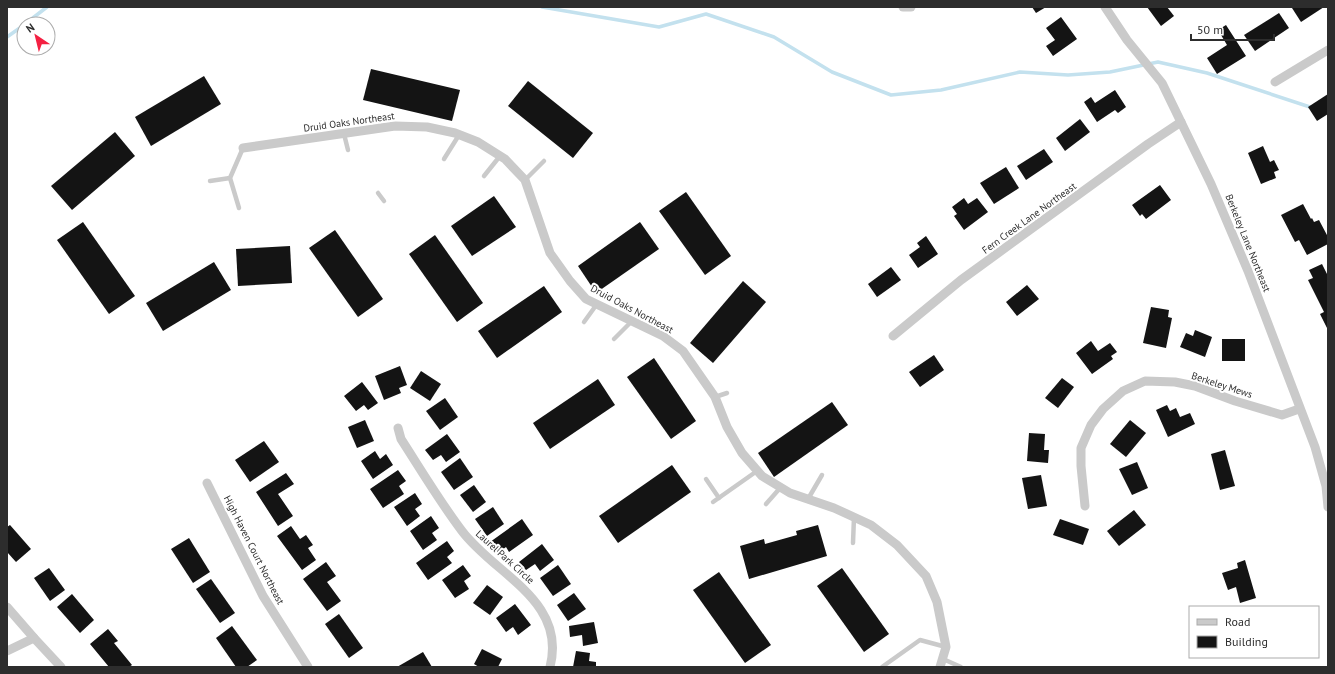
<svg xmlns="http://www.w3.org/2000/svg" width="1335" height="674" viewBox="0 0 1335 674" font-family="'PT Sans',sans-serif">
	<style>
		.lines { fill: none; stroke-linecap: round; stroke-linejoin: round }
		.stream { stroke: #c3e1ee; stroke-width: 3.5 }
		.building { fill: #141414 }
		.lane { stroke: #cacaca; stroke-width: 4.5 }
		.street { stroke: #cacaca; stroke-width: 9 }
		.labels { text-anchor: middle; dominant-baseline: central; stroke-width: 4; stroke-linejoin: round; paint-order: stroke }
		.street-label { font-size: 10px; fill: #2d2d2d; stroke: #fff }
	</style>
	<rect width="100%" height="100%" fill="#fff"/>
	<g class="lines">
		<g class="stream">
			<path d="M542 7 659 27 706 14 774 37 832 72 891 95 941 90 1020 72 1068 75 1110 72 1158 62 1207 73 1313 108"/>
			<path d="M25 24 47 7"/>
			<path d="M7 37 24 25"/>
		</g>
	</g>
	<g class="building">
		<path d="M1032 7H1046L1036 13Z"/>
		<path d="M1147 7H1167L1174 16 1161 26Z"/>
		<path d="M1324 7 1301 22 1292 8V7Z"/>
		<path d="M1279 13 1289 28 1255 51 1244 35Z"/>
		<path d="M1061 17 1077 39 1053 56 1046 46 1055 40 1046 28Z"/>
		<path d="M1226 25 1246 56 1217 74 1207 58 1227 45 1218 30Z"/>
		<path d="M371 69 460 90 452 121 363 100Z"/>
		<path d="M204 76 221 104 151 146 135 117Z"/>
		<path d="M528 81 593 133 573 158 508 106Z"/>
		<path d="M1115 90 1126 107 1118 113 1115 110 1097 122 1084 102 1091 97 1095 103Z"/>
		<path d="M1328 94V114L1317 121 1308 107Z"/>
		<path d="M1080 119 1090 132 1065 151 1056 138Z"/>
		<path d="M115 132 135 156 72 210 51 186Z"/>
		<path d="M1263 146 1270 162 1274 160 1279 170 1274 172 1276 178 1261 184 1248 153Z"/>
		<path d="M1044 149 1053 162 1026 180 1017 166Z"/>
		<path d="M1006 167 1019 188 994 204 980 183Z"/>
		<path d="M1160 185 1171 200 1146 219 1142 214 1140 216 1132 205Z"/>
		<path d="M686 192 731 256 705 275 659 211Z"/>
		<path d="M494 196 516 227 472 256 451 226Z"/>
		<path d="M964 198 968 204 977 198 988 212 964 230 954 216 957 214 952 207Z"/>
		<path d="M1303 204 1311 219 1312 218 1314 222 1319 220 1328 237V244L1307 255 1299 240 1295 242 1281 215Z"/>
		<path d="M83 222 135 296 109 314 57 240Z"/>
		<path d="M640 222 659 249 596 293 578 266Z"/>
		<path d="M335 230 383 299 358 317 309 248Z"/>
		<path d="M435 235 483 303 457 322 409 254Z"/>
		<path d="M926 236 938 254 918 268 909 255 920 247 917 243Z"/>
		<path d="M290 246 292 283 238 286 236 249Z"/>
		<path d="M214 262 231 290 163 331 146 303Z"/>
		<path d="M1322 264 1328 276 1327 328 1320 314 1324 312 1308 280 1313 278 1309 270Z"/>
		<path d="M891 267 901 280 877 297 868 284Z"/>
		<path d="M743 281 766 302 713 363 690 343Z"/>
		<path d="M1027 285 1039 299 1017 316 1006 302Z"/>
		<path d="M544 286 562 312 497 358 478 331Z"/>
		<path d="M1151 307 1169 310 1168 317 1172 318 1166 348 1143 343Z"/>
		<path d="M1195 330 1212 337 1205 357 1180 347 1186 333 1193 336Z"/>
		<rect x="1222" y="339" width="23" height="22"/>
		<path d="M1091 341 1098 351 1110 343 1117 352 1111 356 1113 359 1092 374 1076 353Z"/>
		<path d="M934 355 944 370 920 387 909 372Z"/>
		<path d="M654 358 696 421 671 439 627 377Z"/>
		<path d="M400 366 407 385 399 388 401 393 384 400 375 376Z"/>
		<path d="M421 371 441 384 430 401 410 388Z"/>
		<path d="M1062 378 1074 387 1058 408 1045 398Z"/>
		<path d="M598 379 615 405 550 449 533 423Z"/>
		<path d="M362 382 378 403 368 410 364 405 356 411 344 396Z"/>
		<path d="M445 398 458 417 440 430 426 411Z"/>
		<path d="M832 402 848 425 774 477 758 453Z"/>
		<path d="M1167 405 1170 411 1176 408 1180 417 1190 413 1195 424 1168 437 1156 410Z"/>
		<path d="M365 420 374 441 357 448 348 427Z"/>
		<path d="M1130 420 1146 433 1126 457 1110 444Z"/>
		<path d="M1029 433 1045 434 1044 450H1049L1048 463 1027 461Z"/>
		<path d="M447 434 460 452 446 462 441 455 433 460 425 450Z"/>
		<path d="M264 441 279 462 250 482 235 460Z"/>
		<path d="M1225 450 1235 486 1220 490 1211 454Z"/>
		<path d="M375 451 380 459 386 454 393 465 373 479 361 461Z"/>
		<path d="M460 458 473 477 454 490 441 472Z"/>
		<path d="M1137 462 1148 488 1132 495 1119 469Z"/>
		<path d="M672 465 691 492 618 543 599 516Z"/>
		<path d="M398 470 406 481 399 486 404 494 383 508 370 489Z"/>
		<path d="M286 473 294 484 278 494 293 516 278 526 256 492Z"/>
		<path d="M1041 475 1047 506 1028 509 1022 478Z"/>
		<path d="M474 485 486 502 473 512 460 495Z"/>
		<path d="M415 493 422 504 415 509 420 516 407 526 394 507Z"/>
		<path d="M493 507 504 524 487 536 475 519Z"/>
		<path d="M1134 510 1146 525 1119 546 1107 531Z"/>
		<path d="M431 516 439 528 432 533 437 540 423 550 410 531Z"/>
		<path d="M522 519 533 535 509 552 506 547 498 553 490 542Z"/>
		<path d="M1060 519 1089 529 1083 545 1053 535Z"/>
		<path d="M10 525 31 549 16 562 7 552V527Z"/>
		<path d="M818 525 827 556 749 579 740 546 764 539 765 544 797 535 796 531Z"/>
		<path d="M291 526 300 539 306 535 313 545 308 548 316 560 302 570 277 536Z"/>
		<path d="M189 538 210 572 193 583 171 549Z"/>
		<path d="M447 541 454 551 447 557 452 563 428 580 416 563Z"/>
		<path d="M542 544 554 560 540 571 535 564 526 570 519 562Z"/>
		<path d="M1245 560 1256 598 1240 603 1236 587 1228 590 1222 573 1238 568 1237 563Z"/>
		<path d="M326 562 336 576 327 582 341 601 327 611 303 579Z"/>
		<path d="M463 565 471 576 464 581 469 589 455 598 442 580Z"/>
		<path d="M558 565 571 584 553 596 540 578Z"/>
		<path d="M49 568 65 590 50 601 34 578Z"/>
		<path d="M842 568 889 634 864 652 817 586Z"/>
		<path d="M719 572 771 645 745 663 693 590Z"/>
		<path d="M211 579 235 613 220 623 196 589Z"/>
		<path d="M487 585 503 597 490 615 473 603Z"/>
		<path d="M574 593 586 609 568 621 557 605Z"/>
		<path d="M72 594 94 620 80 633 57 607Z"/>
		<path d="M515 604 531 625 518 635 513 627 506 632 496 618Z"/>
		<path d="M339 614 363 648 349 658 325 624Z"/>
		<path d="M594 622 598 643 583 646 582 635 570 637 569 626Z"/>
		<path d="M232 626 257 660 247 667H236L216 638Z"/>
		<path d="M108 629 118 641 114 643 132 665 129 667H109L90 644Z"/>
		<path d="M482 649 502 659 498 667H479L474 664Z"/>
		<path d="M576 651 590 653 589 661 596 662V667H573Z"/>
		<path d="M423 652 432 667H397Z"/>
	</g>
	<g class="lines">
		<g class="lane">
			<path d="M344 134 348 150"/>
			<path d="M444 159 459 135"/>
			<path d="M484 176 500 156"/>
			<path d="M525 180 544 161"/>
			<path d="M210 181 230 178"/>
			<path d="M378 193 384 201"/>
			<path d="M239 208 230 178 243 148"/>
			<path d="M584 322 597 304"/>
			<path d="M614 339 632 321"/>
			<path d="M715 397 727 393"/>
			<path d="M706 479 719 498"/>
			<path d="M808 499 822 475"/>
			<path d="M713 502 757 471"/>
			<path d="M766 504 781 487"/>
			<path d="M853 543 854 517"/>
			<path d="M943 659 961 667"/>
			<path d="M882 667 920 640 946 647"/>
		</g>
		<g class="street">
			<path d="M903 7H911"/>
			<path d="M1105 7 1127 40 1162 83 1211 184 1248 271 1315 447 1326 486 1328 507"/>
			<path d="M1275 82 1328 50"/>
			<path d="M243 148 395 126 427 127 455 133 478 142 505 159 525 180 550 253 570 281 586 299 663 336 683 351 715 397 727 427 742 453 762 476 790 493 834 508 871 525 897 545 926 576 937 602 946 647 940 667"/>
			<path d="M893 336 961 280 1148 144 1181 122"/>
			<path d="M398 428 401 439C421 470 440 502 462 531 495 575 567 600 550 667"/>
			<path d="M207 483 263 596 308 667"/>
			<path d="M1085 506 1081 466V448L1091 425 1103 409 1123 391 1145 381 1175 382 1195 386 1235 401 1282 415 1299 409"/>
			<path d="M7 607 34 638 61 667"/>
			<path d="M7 651 34 638"/>
		</g>
	</g>
	<g class="labels">
		<g class="street-label">
			<text transform="translate(349 122) rotate(-8)">Druid Oaks Northeast</text>
			<text transform="translate(1029 218) rotate(-36)">Fern Creek Lane Northeast</text>
			<text transform="translate(1248 243) rotate(68)">Berkeley Lane Northeast</text>
			<text transform="translate(632 309) rotate(28)">Druid Oaks Northeast</text>
			<text transform="translate(1222 385) rotate(18)">Berkeley Mews</text>
			<text transform="translate(254 550) rotate(63)">High Haven Court Northeast</text>
			<text transform="translate(505 557) rotate(42)">Laurel Park Circle</text>
		</g>
	</g>
	<rect width="1335" height="674" fill="none" stroke="#2d2d2d" stroke-width="16"/>
	<rect x="1189" y="606" width="130" height="52" fill="#ffffff" stroke="#ababab"/>
	<rect x="1197" y="619" width="20" height="6" fill="#cacaca" stroke="#ababab"/>
	<text x="1225" y="626" font-size="12" fill="#2d2d2d">Road</text>
	<rect x="1197" y="636" width="20" height="12" fill="#141414" stroke="#ababab"/>
	<text x="1225" y="646" font-size="12" fill="#2d2d2d">Building</text>
	<g transform="translate(36 36) rotate(325)"><circle r="19" fill="#ffffff" stroke="#ababab"/>
	<path d="M0-3L7 15L0 10L-7 15Z" fill="#f42042"/>
	<text y="-6" font-size="11" font-weight="bold" text-anchor="middle" fill="#2d2d2d">N</text>
	</g>
	<path d="M1191 34v6h83v-6" fill="none" stroke="#2d2d2d" stroke-width="2"/>
	<text x="1197" y="34" font-size="12" fill="#2d2d2d" stroke="#ffffff" stroke-width="3" paint-order="stroke">50 m</text>
</svg>
